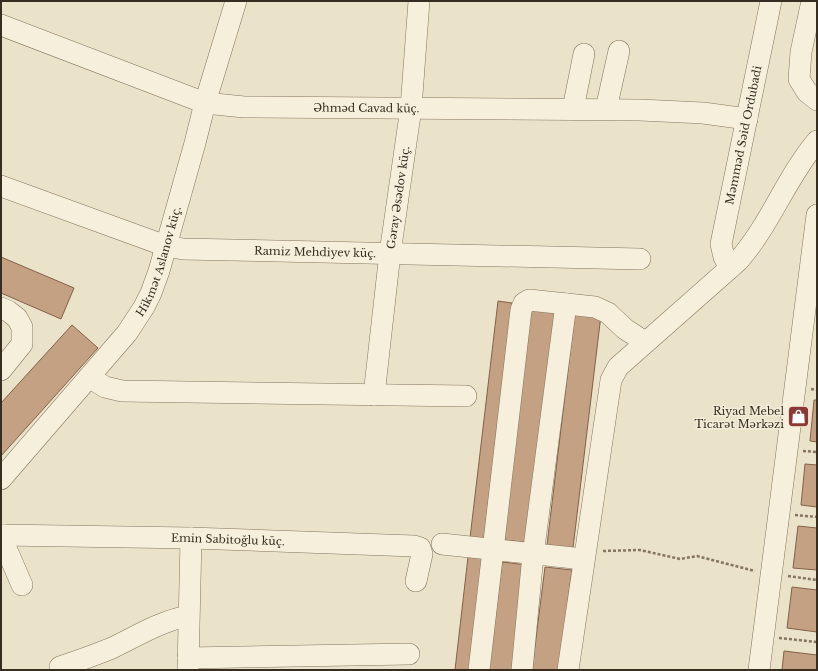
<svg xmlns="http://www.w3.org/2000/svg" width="818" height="671" viewBox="0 0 818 671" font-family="'Libre Baskerville',serif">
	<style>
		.building { fill: #c5a183; stroke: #826147 }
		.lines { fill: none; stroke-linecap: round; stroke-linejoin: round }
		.minor-casing { stroke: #85755f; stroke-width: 22 }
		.path { stroke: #85755f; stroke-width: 2.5; stroke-dasharray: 3 2; stroke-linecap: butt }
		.minor { stroke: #f6efdc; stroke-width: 21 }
		.labels { text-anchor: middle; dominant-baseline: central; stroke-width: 3; stroke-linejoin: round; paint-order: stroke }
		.street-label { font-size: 11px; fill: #372d21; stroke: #f3ecd8 }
		.poi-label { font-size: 11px; fill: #372d21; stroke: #f3ecd8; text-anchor: end }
	</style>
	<rect width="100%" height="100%" fill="#eae2c9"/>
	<g class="building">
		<path d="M1 257 74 288 61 319 1 293Z"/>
		<path d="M498 301 512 303 484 539 470 538Z"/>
		<path d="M531 308 557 311 530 543 504 540Z"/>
		<path d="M575 312 601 315 573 548 547 545Z"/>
		<path d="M72 325 98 348 1 456V403Z"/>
		<path d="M814 400H817V442L810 441Z"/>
		<path d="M805 464 817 465V507L801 505Z"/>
		<path d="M798 526 817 528V570L793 568Z"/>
		<path d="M468 557 483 558 471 670H455Z"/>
		<path d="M502 562 527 565 514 670H489Z"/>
		<path d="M545 567 572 570 559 670H532Z"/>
		<path d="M792 587 817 590V632L787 628Z"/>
		<path d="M784 651 817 655V670H782Z"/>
	</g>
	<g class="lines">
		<defs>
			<g id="minor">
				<path d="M812 1 801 52 799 79 807 92 817 100"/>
				<path id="s1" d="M1 25 205 103 244 107 640 110 703 113 747 119"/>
				<path d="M573 109 584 54"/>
				<path d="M606 109 619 51"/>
				<path id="s2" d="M1 186 166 246 183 249 640 259"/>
				<path id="s3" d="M730 268 724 257 721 244 771 1"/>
				<path d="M1 308 8 311 17 318 22 327V344L1 370"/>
				<path d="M89 377 105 387 122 391 466 396"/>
				<path id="s4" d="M374 395 390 253 411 108 419 1"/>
				<path id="s5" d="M1 479 127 333 144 307 151 293 159 271 195 143 205 103 236 1"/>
				<path id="s6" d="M1 535 191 538 414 546 420 548 422 554 416 581"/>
				<path d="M4 535 6 548 22 585"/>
				<path d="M442 544 583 559"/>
				<path d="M188 658 409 654"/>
				<path d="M60 667C78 661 95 655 112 648 137 636 161 621 188 616"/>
				<path d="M188 670 191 538"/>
				<path d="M479 670 521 310 524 303 529 300 595 307 608 313 625 329 645 342"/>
				<path d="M522 670 533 555 566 304"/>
				<path d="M568 670 611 380 618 367 738 261C770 225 786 178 817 141"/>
				<path d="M759 670 817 215"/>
			</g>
		</defs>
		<use href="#minor" class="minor-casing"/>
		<g class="path">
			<path d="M811 389 817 390"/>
			<path d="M803 451 817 452"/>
			<path d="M795 515 817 517"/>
			<path d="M603 551 640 550 680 559 697 556 755 571"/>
			<path d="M788 576 817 580"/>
			<path d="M779 638 817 642"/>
		</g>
		<use href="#minor" class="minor"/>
	</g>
	<defs>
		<symbol id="shop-square" viewBox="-11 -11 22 22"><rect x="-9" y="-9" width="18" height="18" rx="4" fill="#8e3835" stroke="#f3ecd8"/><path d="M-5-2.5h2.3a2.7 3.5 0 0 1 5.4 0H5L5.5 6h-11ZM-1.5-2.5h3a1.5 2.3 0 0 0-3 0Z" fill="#fff"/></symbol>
	</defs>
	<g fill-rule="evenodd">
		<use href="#shop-square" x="786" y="404" width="25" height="25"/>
	</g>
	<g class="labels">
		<g class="street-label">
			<text stroke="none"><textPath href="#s1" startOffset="380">Əhməd Cavad küç.</textPath></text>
			<text stroke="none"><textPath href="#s3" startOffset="137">Məmməd Səid Ordubadi</textPath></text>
			<text stroke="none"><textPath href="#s4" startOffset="199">Gəray Əsədov küç.</textPath></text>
			<text stroke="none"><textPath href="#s2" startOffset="325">Ramiz Mehdiyev küç.</textPath></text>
			<text stroke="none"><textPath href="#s5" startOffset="272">Hikmət Aslanov küç.</textPath></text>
			<text stroke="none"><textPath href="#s6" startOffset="227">Emin Sabitoğlu küç.</textPath></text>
		</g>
		<g class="poi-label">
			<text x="784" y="411">Riyad Mebel<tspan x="784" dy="13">Ticarət Mərkəzi</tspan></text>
		</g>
	</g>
	<rect width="818" height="671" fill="none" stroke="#372d21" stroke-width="4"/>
</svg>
